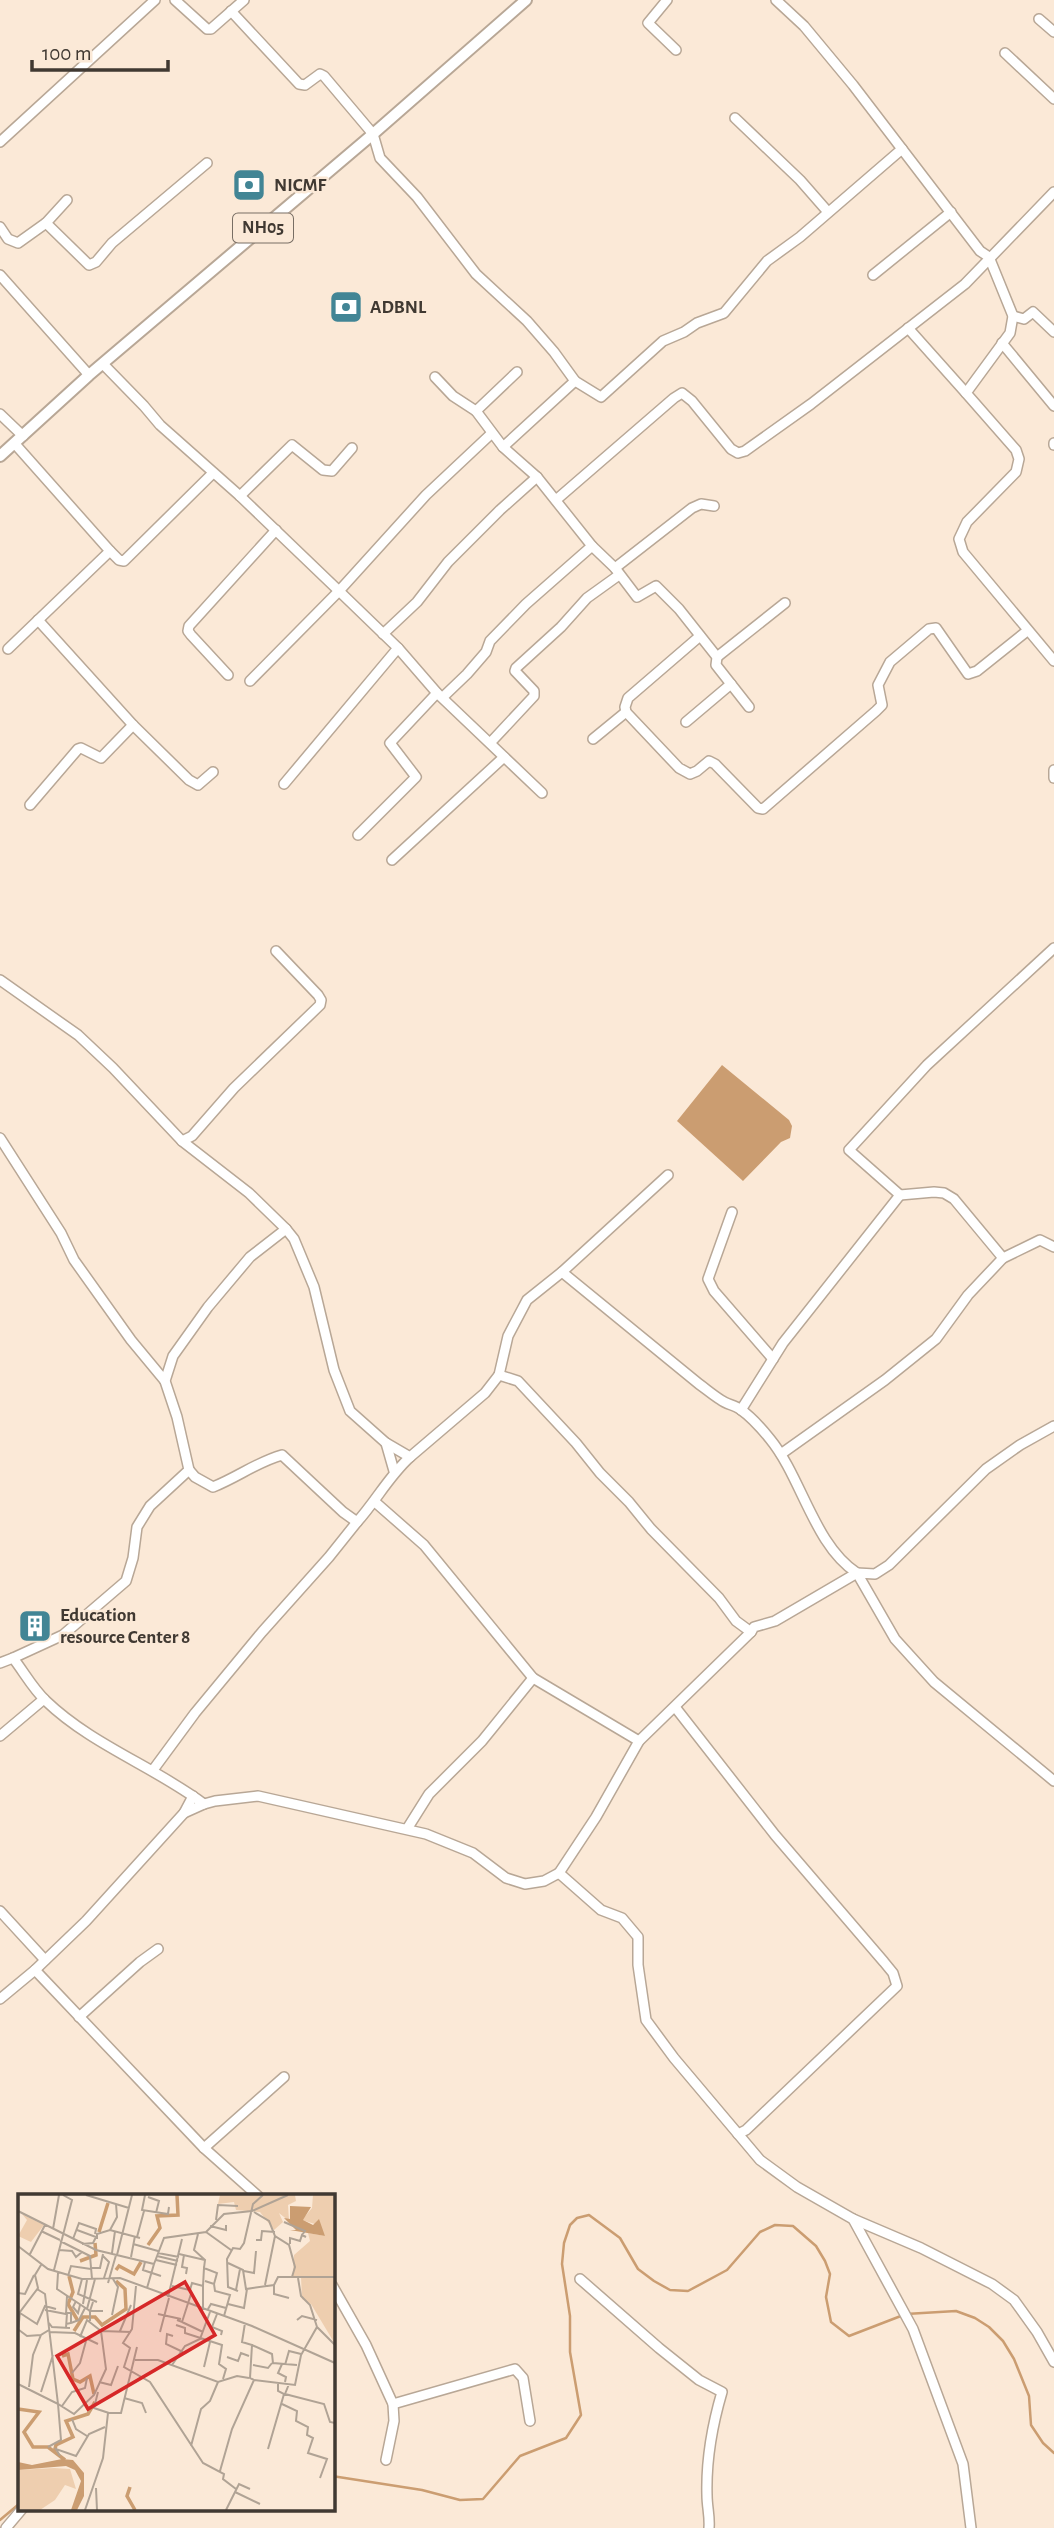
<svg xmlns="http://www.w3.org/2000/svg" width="1054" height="2528" viewBox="0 0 1054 2528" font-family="'Alegreya Sans',sans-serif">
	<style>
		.water { fill: #cb9d71 }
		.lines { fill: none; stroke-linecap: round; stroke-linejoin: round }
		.stream { stroke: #cb9d71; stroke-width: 2.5 }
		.minor-casing { stroke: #b8a796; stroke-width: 12 }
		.major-casing { stroke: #b8a796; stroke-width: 14 }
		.minor { stroke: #fff; stroke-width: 9 }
		.major { stroke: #fff; stroke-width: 10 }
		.labels { text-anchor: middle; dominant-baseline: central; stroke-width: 5; stroke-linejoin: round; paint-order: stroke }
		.shield { fill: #fbe9d7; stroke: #786e64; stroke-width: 2 }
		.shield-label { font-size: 18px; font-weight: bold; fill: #403932 }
		.poi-label { font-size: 19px; font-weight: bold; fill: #403932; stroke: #fbe9d7; text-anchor: start }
		.inset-river { fill: none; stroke: #cb9d71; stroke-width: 3.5 }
		.inset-road { fill: none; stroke: #b0a395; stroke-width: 2 }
		.view { fill: #d62828; fill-opacity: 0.15; stroke: #d62828; stroke-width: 3.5 }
		.inset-edge { fill: none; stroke: #403932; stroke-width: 3.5 }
	</style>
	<rect width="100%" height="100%" fill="#fbe9d7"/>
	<path class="water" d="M722 1065 789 1120 792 1126 790 1138 781 1142 743 1181 677 1121Z"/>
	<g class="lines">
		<g class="stream">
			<path d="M332 2476 422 2490 460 2500 483 2499 520 2456 566 2438 581 2415 570 2352V2316L562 2264 564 2243 570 2225 577 2218 589 2215 620 2238 638 2269 654 2281 670 2290 688 2291 727 2270 760 2232 775 2225 793 2226 816 2246 825 2261 830 2274 826 2297 831 2322 849 2336 906 2314 956 2311 975 2318 989 2327 1003 2341 1014 2359 1029 2396 1031 2425 1043 2443 1054 2453"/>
			<path d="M0 2520 19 2504"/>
		</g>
		<defs>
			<g id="minor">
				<path d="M175 0 207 29H211L244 0"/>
				<path d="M667 0 648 23 676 50"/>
				<path d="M776 0 804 26 853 85 980 251 989 257 1013 316 1010 333 966 393 1016 450 1019 459 1016 472 967 522 959 539 963 552 1054 661"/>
				<path d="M231 11 299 84 305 85 320 74 324 76 373 134 380 158 417 197 476 274 527 321 554 352 575 381 503 447"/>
				<path d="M1039 19 1054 32"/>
				<path d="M1005 53 1054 99"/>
				<path d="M735 118 800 180 828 212"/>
				<path d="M0 142 155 0"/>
				<path d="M46 223 89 265 96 262 112 243 207 163"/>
				<path d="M0 227 8 239 18 243 46 223 67 200"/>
				<path d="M0 275 89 375"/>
				<path d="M873 275 951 212"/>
				<path d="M1013 316 1024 319 1033 312 1054 332"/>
				<path d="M908 328 966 393"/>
				<path d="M1002 343 1054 406"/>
				<path d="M103 364 144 406 160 425 240 496 339 591 398 648 437 693 542 793"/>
				<path d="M517 372 476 411 503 447 537 477 592 546 615 568 637 597 656 586 679 609 717 657 716 665 749 707"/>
				<path d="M435 377 453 396 476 411"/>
				<path d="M575 381 601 397 663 341 684 332 697 323 724 313 767 261 800 237 902 149"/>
				<path d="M0 414 23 436"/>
				<path d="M1054 443V445"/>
				<path d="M240 496 292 445 323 470 332 471 352 448"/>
				<path d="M556 500 674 398 682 393 692 401 731 449 738 453 745 451 811 404 965 284 1054 192"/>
				<path d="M110 551 119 560 124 561 213 473"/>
				<path d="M615 568 692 508 701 504 714 506"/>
				<path d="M38 620 133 725 189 780 198 785 213 772"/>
				<path d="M383 634 417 602 448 562 500 510 537 477"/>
				<path d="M700 636 628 698 625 707 626 712 679 768 690 774 697 771 709 761 715 764 758 808 763 809 876 711 882 705 878 685 890 662 929 629 936 628 968 674 977 671 1027 631"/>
				<path d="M8 649 110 551 15 444"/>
				<path d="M717 657 785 603"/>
				<path d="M228 675 191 635 188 631 189 626 276 530"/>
				<path d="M250 681 339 591 426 495 492 433"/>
				<path d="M443 697 467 674 486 652 490 641 526 604 592 546"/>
				<path d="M686 722 731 684"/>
				<path d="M593 739 626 712"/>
				<path d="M491 742 534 696V691L515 671 516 668 561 627 587 598 619 575"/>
				<path d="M1054 770V778"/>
				<path d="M284 784 398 648"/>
				<path d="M30 805 78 749 81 748 101 758 133 725"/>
				<path d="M358 835 416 777 390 743 437 693"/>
				<path d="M392 860 504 757"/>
				<path d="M0 980 78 1035 113 1068 182 1141 249 1193 286 1229 294 1239 314 1287 334 1370 350 1411 386 1443 410 1457 485 1393 499 1375 518 1381 576 1443 600 1473 629 1502 651 1529 719 1598 736 1621 751 1632 754 1627 775 1621 857 1573 875 1574 889 1565 986 1469 1020 1445 1054 1426"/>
				<path d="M0 1138 61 1233 74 1260 131 1340 165 1381"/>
				<path d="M182 1141 192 1136 234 1088 320 1005 321 1000 318 995 276 951"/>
				<path d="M900 1195 934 1192 944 1193 954 1199 1003 1258 1040 1240 1054 1247"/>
				<path d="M732 1212 708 1279 714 1291 773 1359"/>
				<path d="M562 1272 699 1384C706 1389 713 1395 721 1400 726 1404 734 1405 740 1409 750 1416 762 1429 770 1439 802 1478 814 1545 857 1573L895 1639 934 1682 1054 1781"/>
				<path d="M499 1375 508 1336 527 1300 562 1272 668 1175"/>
				<path d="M741 1410 783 1343 900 1195 849 1150 927 1065 1054 948"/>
				<path d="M386 1443 394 1471"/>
				<path d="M781 1454 885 1380 936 1339 968 1295 1003 1258"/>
				<path d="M189 1470 195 1477 213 1487C238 1477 257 1462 282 1455L343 1512 357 1522C376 1501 389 1476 410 1457"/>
				<path d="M375 1502 424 1545 533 1678 639 1741"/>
				<path d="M13 1658 63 1635 126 1581 133 1558 137 1527 150 1506 189 1470 177 1417 165 1381 173 1356 208 1307 250 1257 286 1229"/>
				<path d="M0 1663 13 1658C24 1672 33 1689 46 1701 92 1745 153 1766 204 1804L215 1801 258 1796 426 1834 473 1853 506 1878 525 1884 544 1881 559 1873 601 1910 622 1918 638 1937V1965L646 2020 674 2058 760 2160 797 2187 853 2219 913 2329 963 2464 971 2528"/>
				<path d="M675 1707 775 1835 884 1962 893 1973 897 1986 746 2130 738 2134"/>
				<path d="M0 1736 44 1699"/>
				<path d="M153 1770 195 1713 262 1632 329 1557 357 1522"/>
				<path d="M193 1796 184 1813 204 1804"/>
				<path d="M407 1829 429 1794 482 1741 533 1678"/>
				<path d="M559 1873 596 1817 639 1741 751 1632"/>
				<path d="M0 1911 45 1960"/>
				<path d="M35 1970 204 2148 258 2196"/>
				<path d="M0 1999 35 1970 86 1921 184 1813"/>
				<path d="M79 2017 140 1962 158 1949"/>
				<path d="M204 2148 284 2077"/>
				<path d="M853 2219 921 2248 992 2284 1014 2300 1037 2332 1054 2362"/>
				<path d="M580 2279 659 2348 699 2380 722 2392C712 2426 706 2460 707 2495 707 2507 710 2516 709 2528"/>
				<path d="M332 2285 366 2345 393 2404 394 2421 386 2460"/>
				<path d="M393 2404 515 2369 523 2378 530 2421"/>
				<path d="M6 2528 22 2509"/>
			</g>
			<path id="major" d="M0 456 89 375 373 134 526 0"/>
		</defs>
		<use href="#minor" class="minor-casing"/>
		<use href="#major" class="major-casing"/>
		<use href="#minor" class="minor"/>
		<use href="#major" class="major"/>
	</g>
	<defs>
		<symbol id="bank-square" viewBox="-11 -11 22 22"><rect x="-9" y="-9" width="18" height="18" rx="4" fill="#428595" stroke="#fbe9d7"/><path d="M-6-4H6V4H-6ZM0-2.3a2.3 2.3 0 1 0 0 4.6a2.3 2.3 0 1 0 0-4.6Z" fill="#fff"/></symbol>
		<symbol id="building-square" viewBox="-11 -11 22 22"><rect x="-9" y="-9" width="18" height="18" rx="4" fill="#428595" stroke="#fbe9d7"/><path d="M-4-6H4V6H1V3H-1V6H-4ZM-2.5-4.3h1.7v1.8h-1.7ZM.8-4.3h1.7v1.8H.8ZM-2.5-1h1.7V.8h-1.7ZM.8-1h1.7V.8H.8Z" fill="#fff"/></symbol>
	</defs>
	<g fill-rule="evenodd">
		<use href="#bank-square" x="230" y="166" width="38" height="38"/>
		<use href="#bank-square" x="327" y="288" width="38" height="38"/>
		<use href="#building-square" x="16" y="1607" width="38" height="38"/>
	</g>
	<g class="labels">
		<rect class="shield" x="233" y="213.5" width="60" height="29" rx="5"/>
		<g class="shield-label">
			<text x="263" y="228">NH05</text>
		</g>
		<g class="poi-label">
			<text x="274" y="185">NICMF</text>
			<text x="370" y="307">ADBNL</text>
			<text x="60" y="1615">Education<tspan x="60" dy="22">resource Center 8</tspan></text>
		</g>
	</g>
	<g transform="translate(18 2194)">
		<rect width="317" height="317" fill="#fbe9d7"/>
		<path d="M202 1H277L278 7 270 11 271 27 261 19 265 28 256 36 242 18 218 16 216 8 200 10ZM295 1H317V150L293 110 284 105 283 83H275L276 61 292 47 290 39 307 42 300 31 284 26 294 14ZM4 20 26 31 13 48 0 42 9 26ZM36 274 52 275 58 295 47 291 37 306 22 316H0V276Z" fill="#eeceaf"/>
		<path d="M272 12 293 13 285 26 295 31 301 25 307 42 272 36H278L266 24 272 25ZM44 265 55 266 66 279V302L59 316H53L63 287 57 276 48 272 0 276V268L14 271Z" fill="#cb9d71"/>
		<path class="inset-river" d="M81 38 90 9M130 51 142 34 139 22 160 21 159 1M62 67 78 61 77 49M98 76 101 72 116 80 123 68M51 82 55 98 50 110 60 127M56 137 65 123H77L84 131 108 115 107 95 98 87M44 162 50 160 55 185 62 188 72 182 76 200M0 215 21 218 6 238 15 253H30L47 266M36 259 38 251 55 243 48 227 70 220 77 208M112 293 109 302 117 316"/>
		<path class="inset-road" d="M68 1 111 14M127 1 124 16 150 20 151 13M130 3 141 7 138 19M0 17 78 56 136 70 129 94M236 18 251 27 257 42 271 51 277 73 274 83M198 26 200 11 220 12M266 28 287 37 284 41M192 32 208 36V31M35 35 41 1M59 36 78 43 75 49 64 50M92 36 99 23 98 10M23 37 42 46M188 38 213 56M180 40 176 56 187 66M119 43 126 17M55 45 61 29 78 35 77 40M79 45V40L92 36 122 44M238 46H243L244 37 257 38M42 47 72 62 74 85M115 50 140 57M272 50V44L282 47 284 41 288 43M0 52 30 75 64 85 102 84 234 132 317 169M41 56 54 57 58 63 64 58M94 59 97 37M140 59 161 63M12 60 27 31M161 60 187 66 186 74M99 61 114 1M166 61 164 73 169 74 168 80M85 62 91 68 86 84M139 62 160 67M113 63 117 42M138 66 159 71M127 68 125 76 143 82M210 69 225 76 228 95 256 91 260 83H317M136 70 146 44 188 38 206 20 234 17 270 1M74 74H82L85 60M36 76 54 6 45 1M226 77 236 79 238 57M40 79 39 95 72 117V127M50 82 53 72 73 75M280 84 283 102 292 111 299 133M64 85 60 100 79 108M90 89 98 61M196 90 197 97 212 101 206 122M256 90V100L271 104M247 91 257 42M118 92 114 135 105 149 112 154 106 173 132 188 185 269 206 280 205 285 218 295M154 92 172 96 174 89 185 92 186 74 199 79 196 90 187 87M185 92V116M218 96 222 75M220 97 210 93 209 65 215 54 222 55 226 49 235 10 245 1M0 99 7 100 16 81M150 103 164 45M58 107 55 113 60 119 62 111M75 108 72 117H85M65 110 69 86M210 110 226 114 229 95M69 115 77 85M190 115 193 110 208 114M27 116 48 120 49 102M2 119 19 130 27 112 38 115M140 120 163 125M199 120 194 133 204 137 203 141M94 121 100 93 95 85M159 126 164 128 173 100M279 126 284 122 299 126M164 128 185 138M31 129 34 133 52 134M53 129 61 126 67 114M158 131 167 134V139L204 151 201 170 208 175 205 185M48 134 49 119H53V129L48 130M1 136 9 142 23 141M83 137 113 138M102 137 113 111M0 138 2 118 20 94 17 81 23 71M31 138 57 139 80 150M142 138 151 104M155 142 149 140 148 150 165 158M234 151 254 160 255 169 279 171M209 163 220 167 223 159 231 162M117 166H140L200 188 219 182 231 184M264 170 260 179 268 183 267 188M154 171 167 152 182 145 192 118M235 171 250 174 254 169M267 171 271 157 283 160M186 173 192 148M54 179 62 169 68 147M236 186 277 191 283 161 299 133 317 151M81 188 93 191 100 172M0 190 40 210 27 100 19 95M271 190 267 200 306 210 312 228 317 229M11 193 15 161 23 141 31 136M23 198 35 161M80 198 76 214 91 219M106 204 124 209 128 219M264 210 279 217 278 227 290 233 289 241 295 244 290 259 309 265 302 284M44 212 54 198 67 194 69 184M54 225 58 235 69 242M173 252 183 215 192 207 200 188M30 253 43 246 40 210 56 220 76 201 88 175 83 137 69 126 62 143M250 255 266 200 260 197V190M42 262 38 255 58 262 71 240 87 233M202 277 214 235 236 186 232 184 234 151 224 148 227 129M78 294 79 316M217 298 242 310M67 316 85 264 90 219H103L119 153M208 316 221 290 232 295"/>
		<path class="view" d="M167 88 197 141 70 215 39 162Z"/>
		<rect width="317" height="317" class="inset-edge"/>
	</g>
	<path d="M32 60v10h136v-10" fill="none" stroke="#403932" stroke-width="3.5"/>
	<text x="42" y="60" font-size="21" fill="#403932" stroke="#fbe9d7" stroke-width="5" paint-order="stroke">100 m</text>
</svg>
